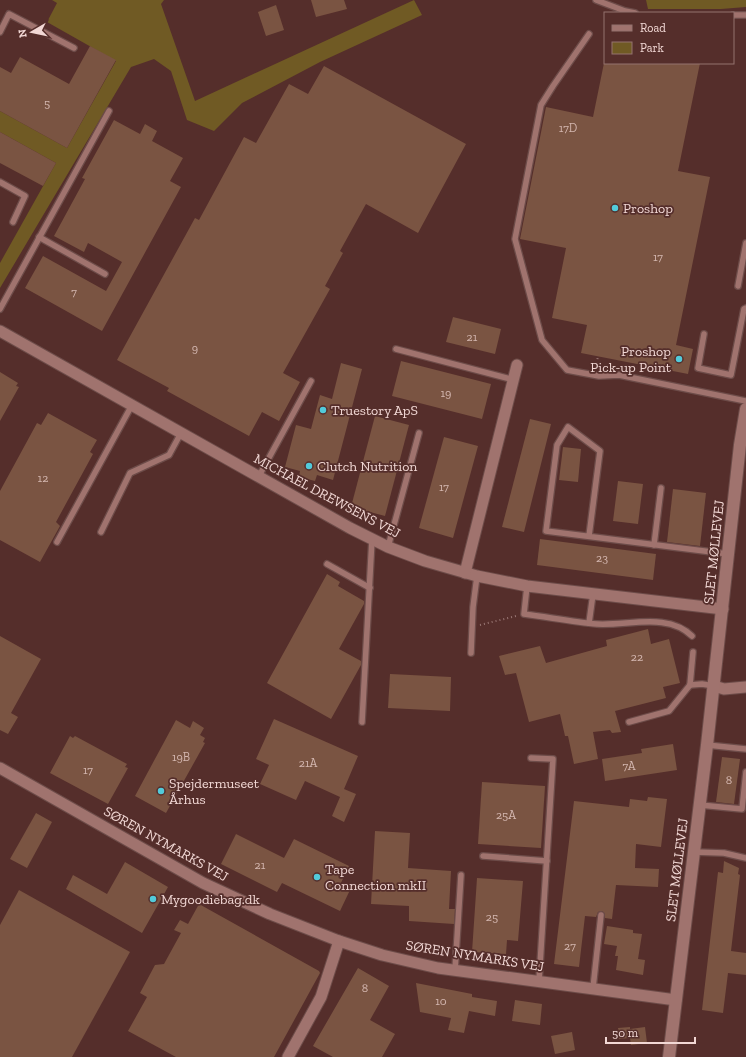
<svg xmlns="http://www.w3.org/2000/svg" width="746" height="1057" viewBox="0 0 746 1057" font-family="'Zilla Slab',serif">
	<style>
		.green { fill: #705a24 }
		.building { fill: #7a5442 }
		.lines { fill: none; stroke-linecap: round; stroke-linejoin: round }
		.lane-casing { stroke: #6d4c49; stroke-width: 8 }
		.street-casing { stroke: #6d4c49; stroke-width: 13 }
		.secondary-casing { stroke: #6d4c49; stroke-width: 14 }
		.path { stroke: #987673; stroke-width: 2; stroke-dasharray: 1 3; stroke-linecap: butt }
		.lane { stroke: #a0736e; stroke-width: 5.5 }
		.street { stroke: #a0736e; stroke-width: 11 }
		.secondary { stroke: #a0736e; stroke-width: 12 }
		.poi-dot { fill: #52cbda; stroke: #552e2b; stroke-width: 1.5 }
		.labels { text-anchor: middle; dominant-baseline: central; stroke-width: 3.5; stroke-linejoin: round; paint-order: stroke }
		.number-label { font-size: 12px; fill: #d4b7b0 }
		.poi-label { font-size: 14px; fill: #f2d8d5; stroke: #552e2b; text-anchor: start }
		.street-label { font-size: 14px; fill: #f2d8d5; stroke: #552e2b }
	</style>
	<rect width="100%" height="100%" fill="#552e2b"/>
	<g class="green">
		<path d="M52 0H164L161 4 195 101 414 0 422 15 320 62 242 103 214 131 187 120 171 71 154 59 131 67 0 288V263L56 163 0 132V111L67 148 116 61 47 22 57 3Z"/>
		<path d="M646 0H746V7L721 9H648Z"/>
	</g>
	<g class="building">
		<path d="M311 0H344L347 9 316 17Z"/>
		<path d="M276 5 284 30 266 36 258 12Z"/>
		<path d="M90 46 116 60 67 148 0 111V67L11 73 20 57 69 84Z"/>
		<path d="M604 63H700L678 171 710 177 676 345 693 349 688 374 581 353 587 325 552 318 566 248 520 239 546 107 593 117Z"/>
		<path d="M324 66 466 144 418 233 366 204 340 251 343 253 325 286 330 289 283 373 300 382 279 421 262 412 249 436 167 391 169 388 117 360 195 218 199 220 244 137 256 143 289 84 308 94Z"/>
		<path d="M114 120 140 134 145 124 157 131 152 141 183 158 170 181 181 187 102 331 25 288 43 256 106 291 122 262 88 243 84 252 54 236 85 179 82 178Z"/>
		<path d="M0 132 56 163 43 186 0 163Z"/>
		<path d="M453 317 501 329 495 354 446 342Z"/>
		<path d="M401 361 491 384 482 419 392 396Z"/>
		<path d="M341 363 362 369 333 480 317 475 315 481 299 477 300 471 285 467 296 425 311 429 320 395 332 399Z"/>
		<path d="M0 372 18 383 16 386 19 387 0 421Z"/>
		<path d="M48 413 97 440 90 452 93 454 56 522 60 526 40 562 0 540V491L37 423 41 425Z"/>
		<path d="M375 416 409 425 385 516 351 507Z"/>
		<path d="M530 419 551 424 524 532 502 527Z"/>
		<path d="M444 437 478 446 453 538 419 528Z"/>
		<path d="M563 447 581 449 578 482 559 480Z"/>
		<path d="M618 481 643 484 638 524 613 521Z"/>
		<path d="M673 489 706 493 700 546 667 542Z"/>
		<path d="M540 539 656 554 653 580 537 565Z"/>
		<path d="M327 574 340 582 338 586 364 601V604L339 649 361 661V665L331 719 267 683Z"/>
		<path d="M648 629 651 644 669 639 680 683 663 687 666 698 615 711 621 732 612 733 610 730 593 732 598 759 574 764 568 736H565L560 714 529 722 516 673 505 675 499 656 540 646 546 663 607 646 606 640Z"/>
		<path d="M0 636 41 659 11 713 18 717 8 734 0 730Z"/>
		<path d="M390 674 451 677 450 711 388 708Z"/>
		<path d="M274 719 358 756 344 789 356 794 344 822 332 816 340 797 305 781 296 800 260 784 269 765 256 759Z"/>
		<path d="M176 720 190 728 193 721 204 728 200 735 205 738 203 742 205 743 166 813 135 796Z"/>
		<path d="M70 736 73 738 75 736 127 764 125 767 128 768 108 804 50 773Z"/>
		<path d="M673 744 677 770 605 781 602 759 642 753 641 749Z"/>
		<path d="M722 757 740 759 734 804 716 802Z"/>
		<path d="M482 782 545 786 541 848 478 844Z"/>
		<path d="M648 797 667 799 661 847 636 844 635 868 659 869 658 887 616 885 612 919 605 918V914L602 911 598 912 596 917 585 916 579 967 554 964 574 801 629 807 630 799 647 801Z"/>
		<path d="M36 813 52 822 27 868 10 859Z"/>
		<path d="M375 831 410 833 408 868 451 871 449 909H455L454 924 409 921V906L371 904Z"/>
		<path d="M236 834 284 858 294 839 349 866 340 885 350 890 340 911 282 883 277 892 221 864Z"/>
		<path d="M724 861 739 868 738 874 740 875 731 951 746 953V975L728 973 723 1013 702 1010 718 872 723 873Z"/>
		<path d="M125 862 168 887 142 933 66 889 73 875 107 894Z"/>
		<path d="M477 878 523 881 518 941 507 940 506 954 472 952Z"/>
		<path d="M19 890 130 952 72 1057H0V925Z"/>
		<path d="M199 904 319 971 320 973 274 1057H176L128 1031 147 997 140 993 155 965 164 964 181 933 174 930 180 920 188 924Z"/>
		<path d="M607 926 633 930V933L642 934 638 959 645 960 643 975 616 970 618 956H615L617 946 604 944Z"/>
		<path d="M358 968 389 986 370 1020 395 1034 382 1057H333L313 1046Z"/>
		<path d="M416 983 472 994V997L497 1001 495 1016 469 1011 464 1033 448 1030 451 1018 420 1012Z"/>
		<path d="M515 1000 542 1004 540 1025 512 1021Z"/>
		<path d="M630 1027V1029L645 1027 647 1043 631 1045 630 1038 619 1039 618 1028Z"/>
		<path d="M572 1032 575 1050 555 1054 551 1036Z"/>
	</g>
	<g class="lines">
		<defs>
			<g id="lane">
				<path d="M596 0 625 11 635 13"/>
				<path d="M733 15H746"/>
				<path d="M0 32 9 14 74 48"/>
				<path d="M589 34 553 86 541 105 515 239 542 340 567 370 599 376 619 375 746 401"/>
				<path d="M0 182 25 196 13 222"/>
				<path d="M39 237 105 274"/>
				<path d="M738 286 746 243"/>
				<path d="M0 309 109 111"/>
				<path d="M704 334 698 368 731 375 744 309 746 308"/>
				<path d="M396 349 514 380"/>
				<path d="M259 476 311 381"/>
				<path d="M101 532 130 473 169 455 181 433"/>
				<path d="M589 536 600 451 568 427 557 445 546 531 728 554"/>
				<path d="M57 542 132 405"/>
				<path d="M654 545 661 488"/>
				<path d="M388 547 419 433"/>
				<path d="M327 564 370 588"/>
				<path d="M527 586 524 614C548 617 573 622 597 624 628 626 668 612 692 636"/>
				<path d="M589 623 593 594"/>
				<path d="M471 653 473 607 477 576"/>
				<path d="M690 685 702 684 714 686"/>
				<path d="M362 722 372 539"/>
				<path d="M629 722 669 711 690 685 693 652"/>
				<path d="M707 745 746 749"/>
				<path d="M531 758 553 759 539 981"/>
				<path d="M700 805 742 809 746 772"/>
				<path d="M694 852 724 853 746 858"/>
				<path d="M483 856 547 861"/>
				<path d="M455 970 461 875"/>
				<path d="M593 988 601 915"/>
			</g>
			<g id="street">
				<path d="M0 331 350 528 388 547 425 561 477 576 527 586 723 609"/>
				<path d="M465 573 517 365"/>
				<path d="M714 686 724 689 746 687"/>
				<path d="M0 768 203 883 270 914 339 941 382 955 438 968 676 1000"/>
				<path d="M288 1057 321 997 339 941"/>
			</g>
			<path id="secondary" d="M669 1057 707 745 740 445 746 409"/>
		</defs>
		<use href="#lane" class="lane-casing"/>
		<use href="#street" class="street-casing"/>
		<use href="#secondary" class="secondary-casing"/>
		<g class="path">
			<path d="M596 367 598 356"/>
			<path d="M480 625 516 616"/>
		</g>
		<use href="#lane" class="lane"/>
		<use href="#street" class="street"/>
		<use href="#secondary" class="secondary"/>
	</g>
	<g class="poi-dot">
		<circle cx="615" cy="208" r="4"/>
		<circle cx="679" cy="359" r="4"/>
		<circle cx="323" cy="410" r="4"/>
		<circle cx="309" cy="466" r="4"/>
		<circle cx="161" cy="791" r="4"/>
		<circle cx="317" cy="877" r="4"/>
		<circle cx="153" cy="899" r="4"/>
	</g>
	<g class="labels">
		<g class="number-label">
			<text x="47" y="103">5</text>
			<text x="568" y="128">17D</text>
			<text x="658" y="257">17</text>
			<text x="74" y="292">7</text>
			<text x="472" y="337">21</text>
			<text x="195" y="348">9</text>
			<text x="446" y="393">19</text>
			<text x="43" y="478">12</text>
			<text x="444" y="487">17</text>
			<text x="602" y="558">23</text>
			<text x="637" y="657">22</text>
			<text x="181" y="757">19B</text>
			<text x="308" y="763">21A</text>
			<text x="629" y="766">7A</text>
			<text x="88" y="770">17</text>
			<text x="729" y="780">8</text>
			<text x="506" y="815">25A</text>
			<text x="260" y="865">21</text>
			<text x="492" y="917">25</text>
			<text x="570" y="946">27</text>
			<text x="365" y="988">8</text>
			<text x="441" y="1001">10</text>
		</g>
		<g class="poi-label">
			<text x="623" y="208">Proshop</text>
			<text x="671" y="351" text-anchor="end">Proshop<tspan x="671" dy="16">Pick-up Point</tspan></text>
			<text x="331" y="410">Truestory ApS</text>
			<text x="317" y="466">Clutch Nutrition</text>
			<text x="169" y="783">Spejdermuseet<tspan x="169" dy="16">Århus</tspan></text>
			<text x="325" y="869">Tape<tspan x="325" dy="16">Connection mkII</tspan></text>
			<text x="161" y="899">Mygoodiebag.dk</text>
		</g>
		<g class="street-label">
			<text transform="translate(327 496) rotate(28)">MICHAEL DREWSENS VEJ</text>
			<text transform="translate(714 552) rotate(-84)">SLET MØLLEVEJ</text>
			<text transform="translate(166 844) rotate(29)">SØREN NYMARKS VEJ</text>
			<text transform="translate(677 870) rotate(-83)">SLET MØLLEVEJ</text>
			<text transform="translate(475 956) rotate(9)">SØREN NYMARKS VEJ</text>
		</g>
	</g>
	<rect x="604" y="12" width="130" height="52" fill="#552e2b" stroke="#94726f"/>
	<rect x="612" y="25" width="20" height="6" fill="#a0736e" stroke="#94726f"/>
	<text x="640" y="32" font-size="12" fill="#f2d8d5">Road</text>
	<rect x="612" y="42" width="20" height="12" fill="#705a24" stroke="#94726f"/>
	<text x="640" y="52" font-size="12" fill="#f2d8d5">Park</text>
	<g transform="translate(32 32) rotate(261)" stroke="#552e2b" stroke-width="3" paint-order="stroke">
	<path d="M0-3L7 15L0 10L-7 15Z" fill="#f2d8d5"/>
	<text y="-6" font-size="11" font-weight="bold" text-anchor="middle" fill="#f2d8d5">N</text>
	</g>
	<path d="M606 1037v6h89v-6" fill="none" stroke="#f2d8d5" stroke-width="2"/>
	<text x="612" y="1037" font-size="12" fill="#f2d8d5" stroke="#552e2b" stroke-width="3" paint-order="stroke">50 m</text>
</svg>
